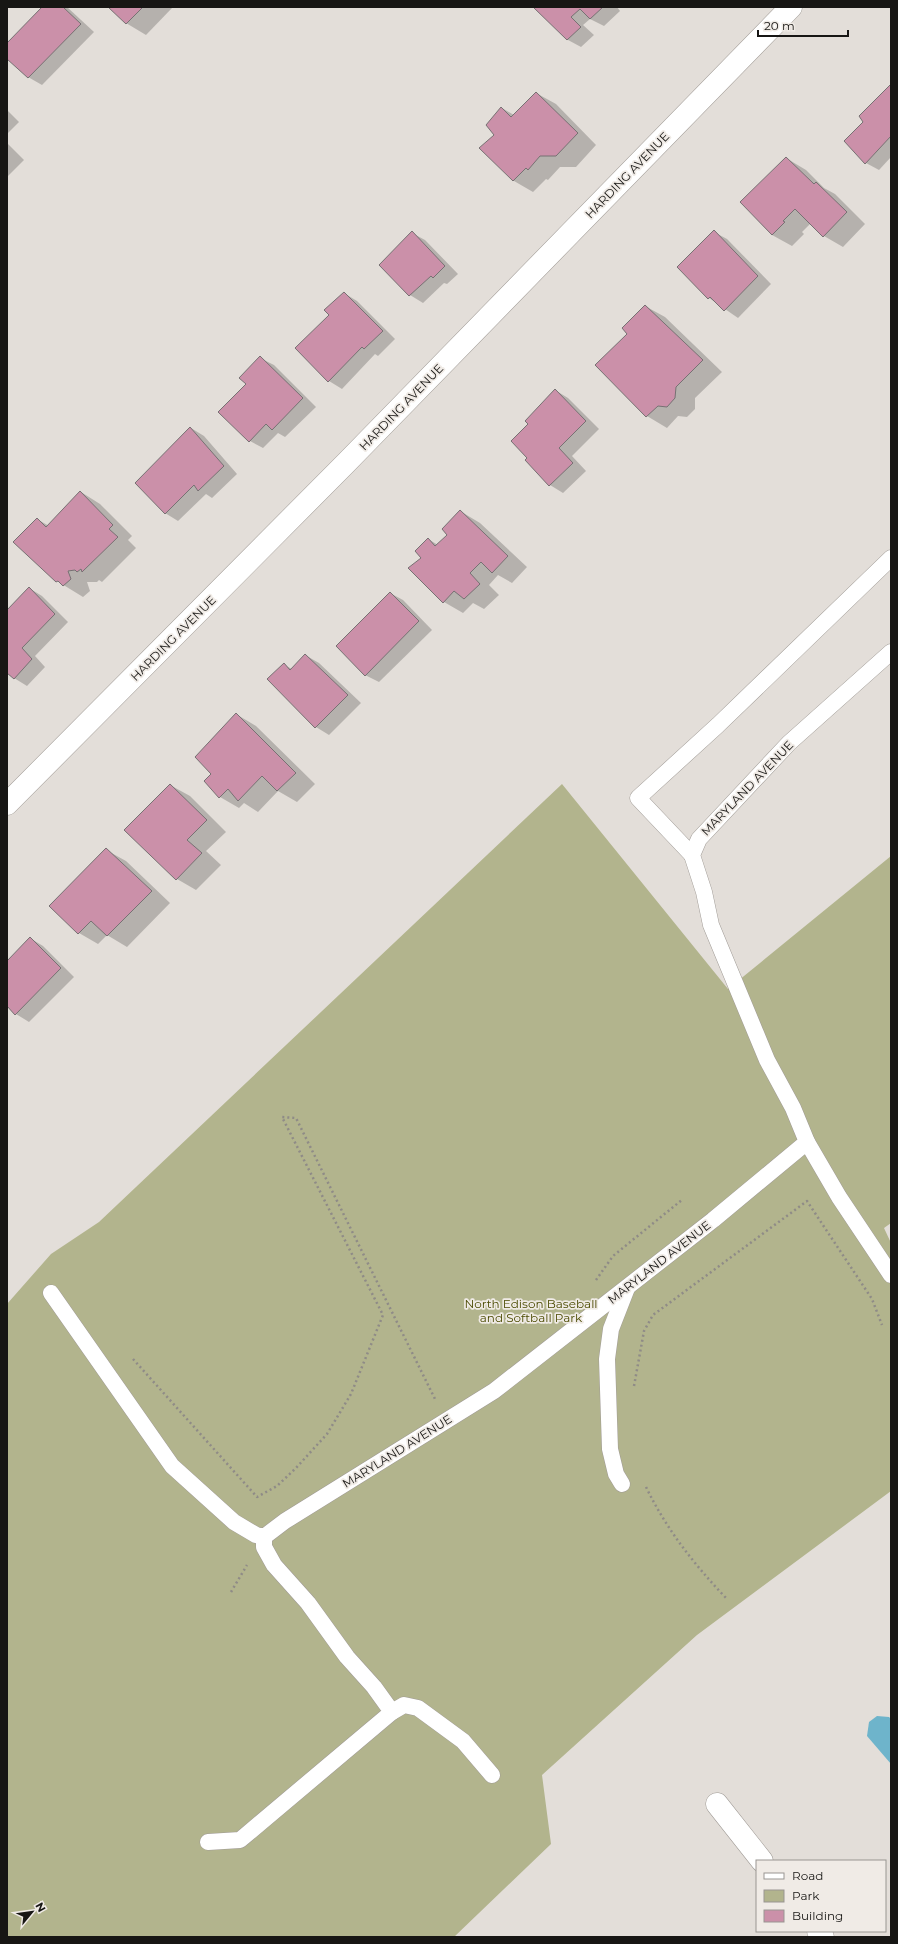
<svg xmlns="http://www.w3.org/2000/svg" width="898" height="1944" viewBox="0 0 898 1944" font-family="Montserrat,sans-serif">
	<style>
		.green { fill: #b2b48d }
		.water { fill: #6eb4cb }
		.shadow { fill: #0003 }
		.building { fill: #cb90a9; stroke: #777173 }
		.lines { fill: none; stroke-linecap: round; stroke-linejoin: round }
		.service-casing { stroke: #a09b96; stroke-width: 17 }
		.minor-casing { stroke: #a09b96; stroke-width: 23 }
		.path { stroke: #8f8b87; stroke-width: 2.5; stroke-dasharray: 2 3; stroke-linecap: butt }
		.service { stroke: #fff; stroke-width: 16 }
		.minor { stroke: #fff; stroke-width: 22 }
		.labels { text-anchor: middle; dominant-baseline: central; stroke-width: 3.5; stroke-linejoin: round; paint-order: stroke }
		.street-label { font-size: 12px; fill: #171614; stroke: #f0ebe6 }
		.park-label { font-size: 12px; fill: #4b4b02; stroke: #f0ebe6 }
	</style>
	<rect width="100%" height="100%" fill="#e3ded9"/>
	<path class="green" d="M562 784 728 989 891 856V1223L884 1228 891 1243V1491L697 1635 542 1775 551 1844 454 1937H7V1304L51 1254 99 1222Z"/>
	<path class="water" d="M877 1716 889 1717 891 1719V1764L867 1736 869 1722Z"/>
	<g class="shadow">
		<path d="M43 7H67L94 32 42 85 28 77 7 57V44Z"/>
		<path d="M109 7H173L146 35 126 23Z"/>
		<path d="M534 7H617L620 11 604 26 590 19 583 25 594 35 581 47 568 40Z"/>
		<path d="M891 85V157L879 170 866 163 865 122Z"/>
		<path d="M536 93 556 104 596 145 576 167H560L548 180 546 179 533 192 514 181 480 148 495 135 502 108 514 115Z"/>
		<path d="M7 110 19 122 7 134Z"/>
		<path d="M7 143 24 160 7 177Z"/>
		<path d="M786 158 806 170 824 188 835 194 865 224 843 247 824 236 811 223 802 232 804 234 792 246 772 235 742 202Z"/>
		<path d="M714 232 727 239 771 284 738 318 709 298Z"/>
		<path d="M412 233 425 240 458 274 447 284 444 283 423 303 410 295 380 265Z"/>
		<path d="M344 293 357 301 395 339 378 356 375 354 342 389 329 381 296 348 330 315Z"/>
		<path d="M645 306 665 317 722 372 695 398V409L687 417 678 416 667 428 647 416 596 365 628 334Z"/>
		<path d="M260 358 274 365 316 407 285 437 278 433 263 448 250 441 247 384Z"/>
		<path d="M555 390 568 398 599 429 572 456 586 471 563 493 550 485 529 457V424Z"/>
		<path d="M191 428 204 436 237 474 212 498 206 494 178 521 165 513Z"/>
		<path d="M81 492 100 504 132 536 128 540 136 548 102 582 99 580 97 582H87L90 591 83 597 57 581 37 519 49 526Z"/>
		<path d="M460 511 480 523 527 567 512 583 498 575 489 585 499 595 484 609 473 603 463 613 444 602 422 558 428 539 438 545 448 535Z"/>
		<path d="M29 588 42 596 68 622 35 656 45 667 27 686 14 678 7 671V611Z"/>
		<path d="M390 593 403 600 432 630 379 682 365 675Z"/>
		<path d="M305 655 319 663 361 703 329 735 316 727 269 679 284 665 292 669Z"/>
		<path d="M236 714 256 726 315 784 297 802 278 791 258 812 244 803 239 808 220 797 205 781 212 774Z"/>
		<path d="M170 785 190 796 226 832 206 851 221 865 196 890 177 879Z"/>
		<path d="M106 850 126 861 170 903 127 947 107 935 98 944 79 933 51 906Z"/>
		<path d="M30 938 43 946 74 977 29 1022 16 1014 7 1005V962Z"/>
	</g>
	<g class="building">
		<path d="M42 7H63L81 24 28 78 7 59V43Z"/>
		<path d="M108 7H143L126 24Z"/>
		<path d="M533 7H603L590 19 580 9 571 17 581 27 567 40Z"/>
		<path d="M891 84V136L865 164 844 141 863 122 859 116Z"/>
		<path d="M536 92 578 133 556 156H540L528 170 526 168 513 181 479 148 494 135 486 125 501 107 511 117Z"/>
		<path d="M786 157 814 184 816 182 847 212 823 237 795 209 783 221 785 222 772 235 740 202Z"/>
		<path d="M714 230 758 276 724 311 710 297 708 299 677 267Z"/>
		<path d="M412 231 445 266 433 278 431 276 409 296 379 265Z"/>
		<path d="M344 292 383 331 364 349 362 347 328 382 295 348 329 315 324 310Z"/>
		<path d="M645 305 703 360 676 387 675 398 667 407 658 406 646 417 595 365 627 334 622 328Z"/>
		<path d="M260 356 303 398 272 430 266 424 249 442 218 412 246 384 239 378Z"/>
		<path d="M555 389 586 421 559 448 573 463 549 486 525 460 527 458 511 441 528 424 525 421Z"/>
		<path d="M190 427 224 466 198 491 194 485 165 514 135 483Z"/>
		<path d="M80 491 113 525 109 529 118 537 82 572 81 569 77 572 75 570 68 571 71 579 63 586 58 581 56 582 13 542 37 518 46 527Z"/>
		<path d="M460 510 508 556 492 573 481 562 470 573 480 584 464 599 454 591 443 603 408 568 421 558 415 551 428 538 435 546 447 535 442 529Z"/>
		<path d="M29 587 55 614 22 648 32 659 14 679 7 673V610Z"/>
		<path d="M390 592 419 621 365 676 336 646Z"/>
		<path d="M305 654 348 695 315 728 267 679 284 663 290 670Z"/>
		<path d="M236 713 296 773 277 791 262 776 238 801 228 789 219 798 204 781 211 774 195 757Z"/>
		<path d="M170 784 207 820 187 840 202 853 176 880 124 830Z"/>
		<path d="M106 848 152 891 107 936 91 921 78 934 49 906Z"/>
		<path d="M30 937 61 968 15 1015 7 1006V961Z"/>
	</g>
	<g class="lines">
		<defs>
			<g id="service">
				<path d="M692 855 638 798 718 725 891 558"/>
				<path d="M807 1142 839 1197 891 1275"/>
				<path d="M51 1293 172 1466 234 1522 256 1535 264 1537 285 1521 494 1391 713 1220 807 1142 793 1108 767 1060 711 925 704 892 692 855 699 839 789 743 891 652"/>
				<path d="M622 1484 616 1474 610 1449 607 1359 611 1329 627 1288"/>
				<path d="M392 1712 404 1705 418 1708 463 1741 492 1775"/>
				<path d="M208 1842 240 1840 392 1712 374 1687 347 1657 308 1603 274 1565 264 1547V1537"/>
			</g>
			<g id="minor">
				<path d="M7 804 346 463 791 7"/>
				<path d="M717 1804 762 1861"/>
				<path d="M818 1931 823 1937"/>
			</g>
		</defs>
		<use href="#service" class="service-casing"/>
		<use href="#minor" class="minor-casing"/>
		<g class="path">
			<path d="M596 1280 613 1256 683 1199"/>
			<path d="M133 1359 257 1497 277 1486 296 1468 327 1434 351 1394 383 1315 282 1117 296 1118 435 1399"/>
			<path d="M634 1386 644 1331 653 1315 807 1201 872 1299 882 1325"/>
			<path d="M646 1487C667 1530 693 1563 726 1598"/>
			<path d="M231 1592 247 1565"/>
		</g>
		<use href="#service" class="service"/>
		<use href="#minor" class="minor"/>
	</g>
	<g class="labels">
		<g class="street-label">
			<text transform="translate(627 175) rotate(-46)">HARDING AVENUE</text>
			<text transform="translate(401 407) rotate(-46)">HARDING AVENUE</text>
			<text transform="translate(173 638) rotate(-45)">HARDING AVENUE</text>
			<text transform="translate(747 788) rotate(-46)">MARYLAND AVENUE</text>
			<text transform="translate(659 1262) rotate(-38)">MARYLAND AVENUE</text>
			<text transform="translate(397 1451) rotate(-32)">MARYLAND AVENUE</text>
		</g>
		<g class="park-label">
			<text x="531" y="1303">North Edison Baseball<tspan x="531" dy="14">and Softball Park</tspan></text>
		</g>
	</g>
	<rect width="898" height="1944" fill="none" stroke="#171614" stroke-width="16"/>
	<rect x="756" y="1860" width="130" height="72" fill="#f0ebe6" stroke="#999692"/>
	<rect x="764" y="1873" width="20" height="6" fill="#ffffff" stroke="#999692"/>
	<text x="792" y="1880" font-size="12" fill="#171614">Road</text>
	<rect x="764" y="1890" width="20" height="12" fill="#b2b48d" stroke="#999692"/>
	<text x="792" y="1900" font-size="12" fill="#171614">Park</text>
	<rect x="764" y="1910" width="20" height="12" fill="#cb90a9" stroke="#999692"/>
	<text x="792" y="1920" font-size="12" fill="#171614">Building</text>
	<g transform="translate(32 1912) rotate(61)" stroke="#f0ebe6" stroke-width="3" paint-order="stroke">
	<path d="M0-3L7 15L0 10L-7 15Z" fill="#171614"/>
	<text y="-6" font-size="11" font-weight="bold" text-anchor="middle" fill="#171614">N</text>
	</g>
	<path d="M758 30v6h90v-6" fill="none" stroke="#171614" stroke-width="2"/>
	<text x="764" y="30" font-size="12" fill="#171614" stroke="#f0ebe6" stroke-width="3" paint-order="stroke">20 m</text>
</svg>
